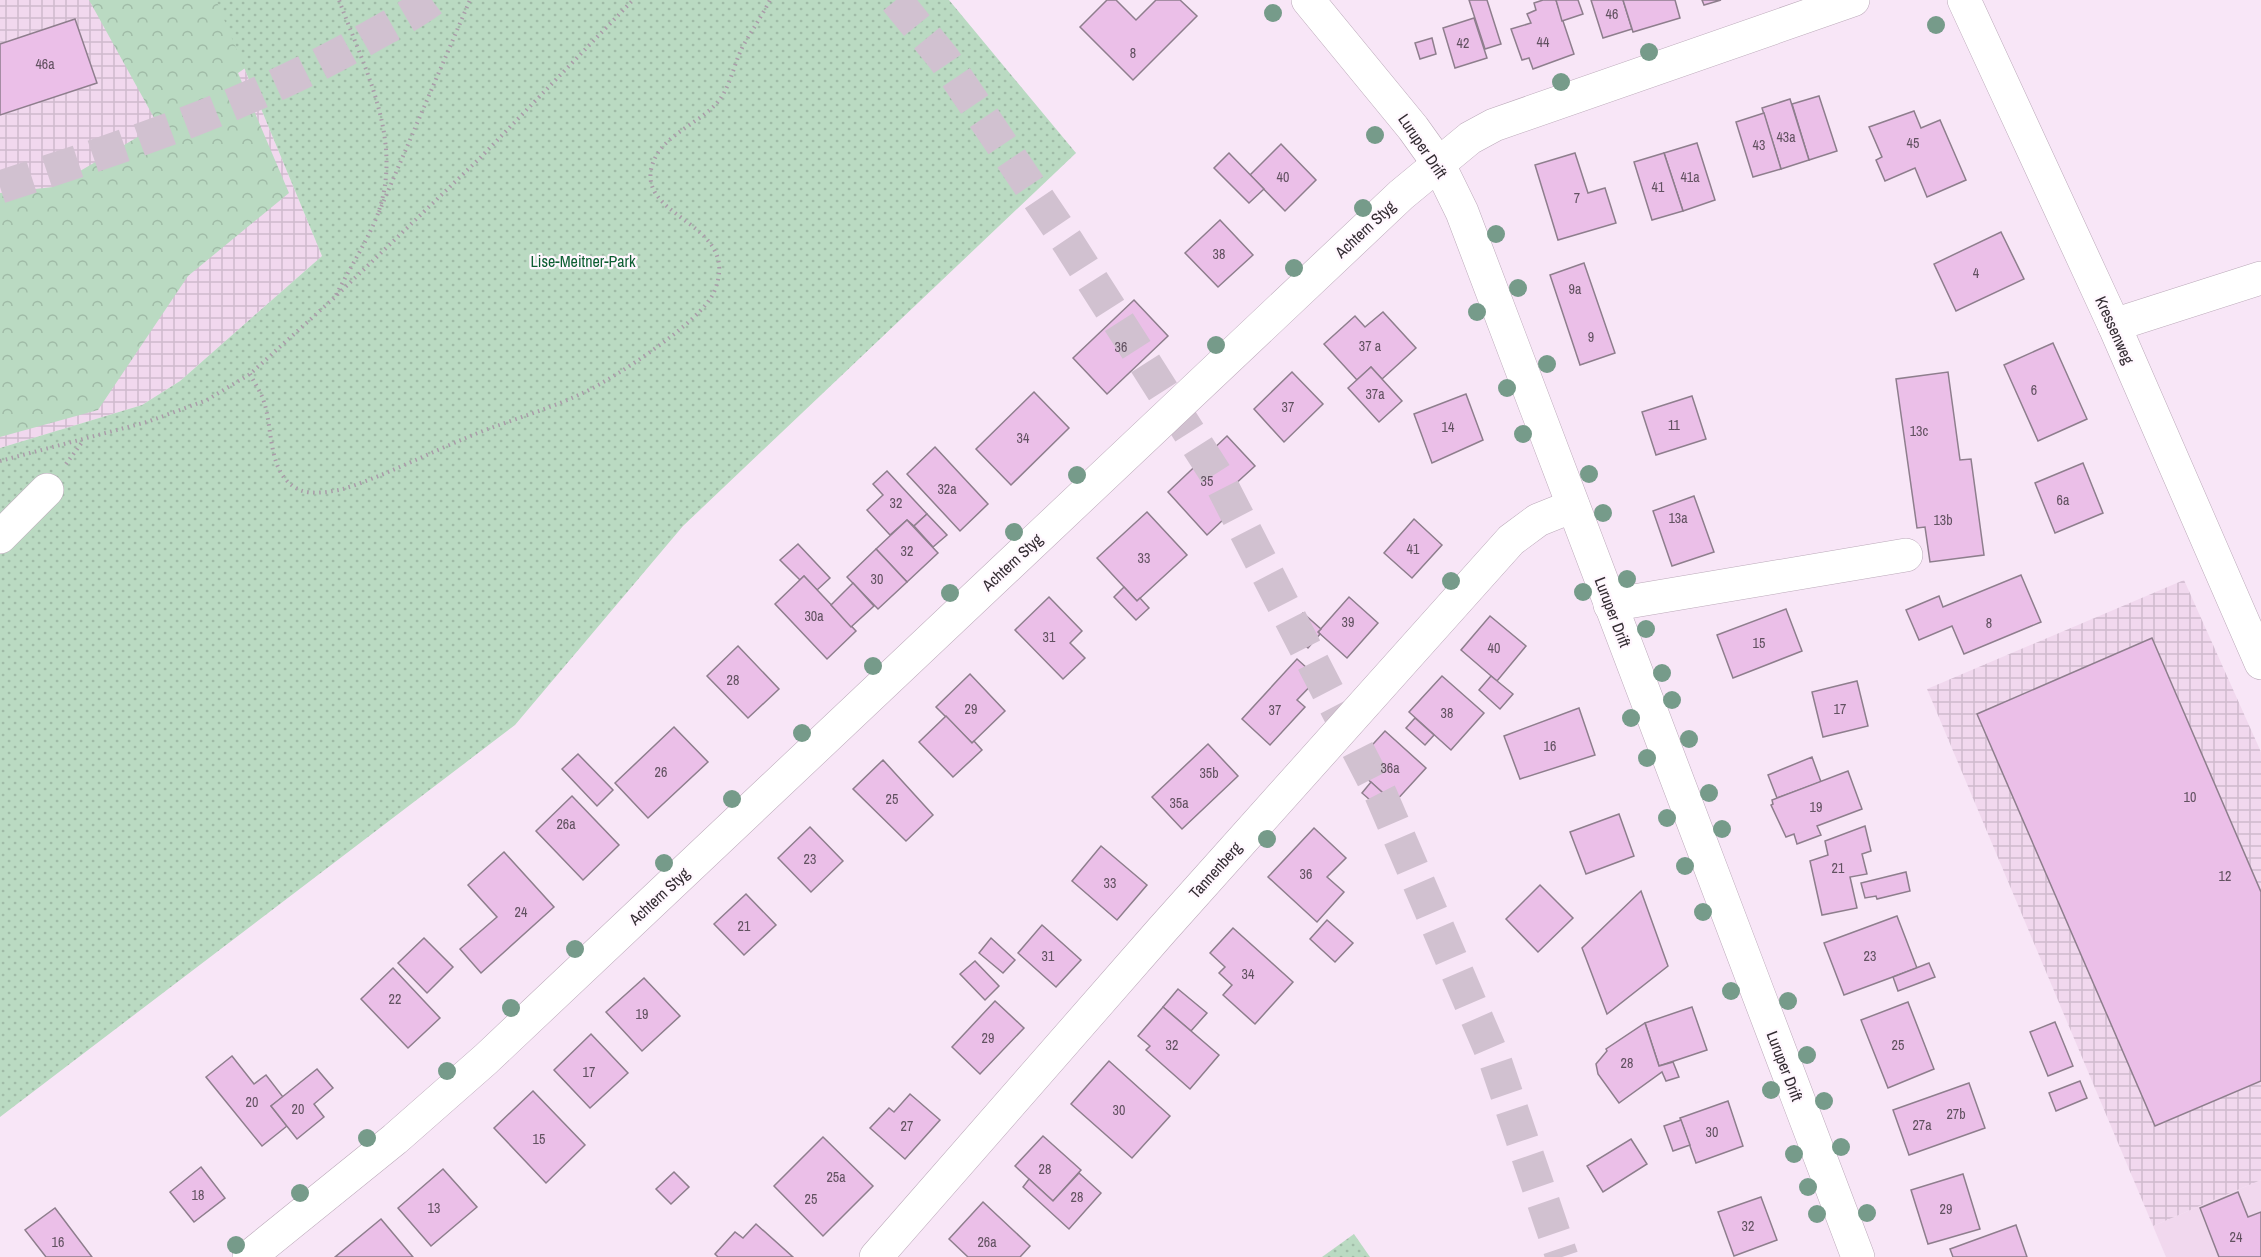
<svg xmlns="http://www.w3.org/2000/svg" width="2261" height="1257" viewBox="0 0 2261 1257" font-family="'Archivo Narrow',sans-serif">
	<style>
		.built { fill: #f1d8ee }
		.industrial { fill: url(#industrial-grid) }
		.forest { fill: url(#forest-crowns) }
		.park { fill: url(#park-dots) }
		.building { fill: #ebbfe8; stroke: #8e7e8d; stroke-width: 1.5 }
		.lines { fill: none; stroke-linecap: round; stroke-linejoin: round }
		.minor-tunnel { stroke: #d1c1d0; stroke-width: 33; stroke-dasharray: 33 16; stroke-linecap: butt }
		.minor-casing { stroke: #bba9b9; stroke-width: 34 }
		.path { stroke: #aa9ca9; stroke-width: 4; stroke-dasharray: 1.5 4.5; stroke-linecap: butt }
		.minor { stroke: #fff; stroke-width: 33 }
		.tree { fill: #769b8a }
		.labels { text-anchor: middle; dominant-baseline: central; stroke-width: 4.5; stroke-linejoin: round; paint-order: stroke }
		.number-label { font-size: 14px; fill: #615160 }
		.street-label { font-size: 16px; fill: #332c32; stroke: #fff7fe }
		.park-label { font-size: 16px; fill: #0c5e31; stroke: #fff7fe }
	</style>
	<defs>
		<pattern id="industrial-grid" width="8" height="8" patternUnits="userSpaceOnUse" patternTransform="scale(1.5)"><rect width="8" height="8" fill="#f1d8ee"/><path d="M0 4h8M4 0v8" fill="none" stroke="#cfbacd"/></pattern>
		<pattern id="forest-crowns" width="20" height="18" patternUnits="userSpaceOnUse" patternTransform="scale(1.5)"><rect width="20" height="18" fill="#badac2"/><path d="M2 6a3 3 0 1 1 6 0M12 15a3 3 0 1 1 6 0" fill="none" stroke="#a0bba7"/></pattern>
		<pattern id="park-dots" width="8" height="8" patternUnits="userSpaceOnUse" patternTransform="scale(1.5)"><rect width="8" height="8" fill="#badac2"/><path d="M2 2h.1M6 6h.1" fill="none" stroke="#a0bba7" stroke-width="1.8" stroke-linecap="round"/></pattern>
	</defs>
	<rect width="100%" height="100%" fill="#f8e6f7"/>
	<path class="built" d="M2261 1180V1257H2166L2153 1226Z"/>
	<g class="industrial">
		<path d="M0 0H216L322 256 180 381 142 405 0 448Z"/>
		<path d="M2184 580 2261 752V1180L2153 1226 1927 689Z"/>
	</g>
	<path class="forest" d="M89 0H330L333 9 238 73 289 193 188 276 98 410 0 437V193L53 187 158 125Z"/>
	<g class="park">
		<path d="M216 0H949L1076 153 683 526 515 725 0 1117V448L142 405 180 381 322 256Z"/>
		<path d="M1354 1234 1370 1257H1322Z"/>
	</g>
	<g class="building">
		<path d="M1107 0H1116L1136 20 1156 0H1180L1197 16 1133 80 1080 27Z"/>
		<path d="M1469 0H1487L1501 44 1485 49Z"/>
		<path d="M1543 0H1556L1574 54 1533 69 1529 58 1522 60 1511 29 1531 23 1527 14 1536 10 1534 3Z"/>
		<path d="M1556 0H1578L1583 14 1562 21Z"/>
		<path d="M1591 0H1623L1632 29 1603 38Z"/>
		<path d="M1623 0H1675L1680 18 1633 32Z"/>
		<path d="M1702 0H1721L1704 5Z"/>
		<path d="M1474 18 1487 58 1455 68 1443 28Z"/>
		<path d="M75 19 97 83 0 115V44Z"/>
		<path d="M1432 38 1436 54 1420 59 1415 43Z"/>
		<path d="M1819 96 1837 151 1809 160 1792 104Z"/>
		<path d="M1790 99 1809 160 1781 169 1762 108Z"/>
		<path d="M1914 111 1921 128 1940 120 1966 180 1927 197 1915 168 1885 181 1876 160 1882 157 1869 127Z"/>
		<path d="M1764 113 1781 169 1753 177 1736 122Z"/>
		<path d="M1697 143 1715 200 1683 211 1664 153Z"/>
		<path d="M1281 144 1316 180 1285 211 1250 175Z"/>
		<path d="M1229 153 1264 189 1249 203 1214 168Z"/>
		<path d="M1575 153 1588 193 1605 188 1616 223 1558 240 1535 165Z"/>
		<path d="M1664 153 1683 211 1652 220 1634 162Z"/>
		<path d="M1220 220 1253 255 1218 287 1185 253Z"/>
		<path d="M2001 232 2024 279 1956 311 1934 264Z"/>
		<path d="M1584 263 1615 353 1580 365 1550 275Z"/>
		<path d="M1134 300 1168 336 1107 394 1073 358Z"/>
		<path d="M1383 312 1416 348 1382 379 1371 367 1357 380 1324 344 1355 316 1365 327Z"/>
		<path d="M2053 343 2087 419 2038 441 2004 365Z"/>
		<path d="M1371 367 1402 401 1379 422 1348 388Z"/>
		<path d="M1292 372 1323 404 1284 442 1254 409Z"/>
		<path d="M1948 372 1960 460 1971 459 1984 555 1930 562 1925 527 1917 528 1896 379Z"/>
		<path d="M1034 392 1069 428 1011 485 976 449Z"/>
		<path d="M1466 394 1483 440 1432 463 1414 414Z"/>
		<path d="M1692 396 1706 439 1656 455 1642 412Z"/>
		<path d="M1227 436 1255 466 1233 486 1245 499 1207 535 1168 492Z"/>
		<path d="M935 447 988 504 960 531 907 474Z"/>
		<path d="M2083 463 2103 513 2055 533 2035 483Z"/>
		<path d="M887 471 927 514 914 526 907 520 890 535 867 510 883 495 873 484Z"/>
		<path d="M1694 496 1714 552 1672 566 1653 511Z"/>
		<path d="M1147 512 1187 555 1137 601 1097 558Z"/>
		<path d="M927 514 947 535 933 547 914 526Z"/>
		<path d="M1414 519 1442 545 1412 578 1384 553Z"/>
		<path d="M907 520 938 553 907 582 876 549Z"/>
		<path d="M798 544 830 578 817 590 804 576 800 580 780 560Z"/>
		<path d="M876 549 907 582 878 609 847 577Z"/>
		<path d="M2021 575 2041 622 1964 654 1952 626 1919 640 1906 610 1939 596 1943 607Z"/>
		<path d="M804 576 856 631 827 659 775 604Z"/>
		<path d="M853 583 874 606 851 627 831 605Z"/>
		<path d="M1124 587 1137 601 1140 598 1149 608 1136 620 1114 597Z"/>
		<path d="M1049 597 1082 631 1070 643 1085 658 1063 679 1015 630Z"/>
		<path d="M1349 597 1378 623 1347 658 1318 632Z"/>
		<path d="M1786 609 1802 651 1733 678 1717 635Z"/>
		<path d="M1303 613 1321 629 1318 632 1320 634 1308 648 1288 629Z"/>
		<path d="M1490 616 1526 646 1497 681 1461 650Z"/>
		<path d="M2152 638 2261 892V1081L2155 1126 1977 714Z"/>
		<path d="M738 646 779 689 748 718 707 676Z"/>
		<path d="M1297 659 1318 678 1297 700 1305 707 1270 745 1242 719Z"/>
		<path d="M970 674 1005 711 972 743 936 707Z"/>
		<path d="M1442 676 1484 713 1451 750 1409 712Z"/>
		<path d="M1491 676 1513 694 1500 709 1479 690Z"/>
		<path d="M1857 681 1868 726 1823 737 1812 692Z"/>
		<path d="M1579 708 1595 755 1520 779 1504 736Z"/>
		<path d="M946 716 972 743 974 741 982 750 953 777 919 742Z"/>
		<path d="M1415 718 1434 735 1425 745 1406 728Z"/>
		<path d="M674 727 708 762 648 818 615 783Z"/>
		<path d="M1385 731 1426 768 1394 803 1353 766Z"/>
		<path d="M1208 744 1238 776 1182 829 1152 797Z"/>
		<path d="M578 754 613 790 597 806 562 769Z"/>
		<path d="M1812 757 1821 782 1777 798 1768 775Z"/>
		<path d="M883 760 933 815 906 841 853 789Z"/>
		<path d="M1848 771 1862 809 1817 826 1821 835 1797 844 1794 834 1786 837 1771 805 1773 804 1772 800Z"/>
		<path d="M1371 782 1394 803 1385 813 1362 793Z"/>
		<path d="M572 796 619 845 583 880 536 831Z"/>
		<path d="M1619 814 1634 856 1586 874 1570 832Z"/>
		<path d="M1865 826 1871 851 1862 854 1867 874 1850 877 1857 908 1822 915 1810 861 1828 855 1825 841Z"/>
		<path d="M810 827 843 861 811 892 778 858Z"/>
		<path d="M1314 828 1346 858 1327 877 1344 892 1317 922 1268 877Z"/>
		<path d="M1101 846 1147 885 1117 920 1072 881Z"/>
		<path d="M504 852 554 907 481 973 460 949 497 917 468 885Z"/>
		<path d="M1906 872 1910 891 1877 899 1876 896 1865 898 1861 883Z"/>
		<path d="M1540 885 1573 918 1538 952 1506 919Z"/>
		<path d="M1641 891 1668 966 1607 1014 1582 948Z"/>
		<path d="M746 894 776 925 744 955 714 924Z"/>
		<path d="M1897 916 1917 968 1844 995 1824 943Z"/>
		<path d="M1327 920 1353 943 1335 962 1310 939Z"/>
		<path d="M1042 925 1081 960 1056 987 1018 953Z"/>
		<path d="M1233 928 1293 982 1255 1024 1223 995 1232 985 1219 973 1225 967 1210 953Z"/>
		<path d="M424 938 453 967 427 993 398 963Z"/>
		<path d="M991 938 1015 960 1003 973 979 953Z"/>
		<path d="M975 961 999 986 985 1000 960 974Z"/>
		<path d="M1929 963 1935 977 1898 991 1893 977Z"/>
		<path d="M393 968 440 1018 408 1048 361 999Z"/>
		<path d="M644 978 680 1016 642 1051 606 1012Z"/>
		<path d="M1178 989 1207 1013 1191 1031 1163 1007Z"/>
		<path d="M995 1001 1024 1028 980 1074 952 1047Z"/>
		<path d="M1908 1002 1934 1069 1888 1088 1861 1020Z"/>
		<path d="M1163 1007 1219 1055 1190 1089 1146 1050 1150 1046 1138 1036Z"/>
		<path d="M1692 1007 1707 1050 1659 1066 1645 1023Z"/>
		<path d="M2055 1022 2073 1066 2048 1076 2030 1032Z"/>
		<path d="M1645 1023 1659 1066 1673 1062 1679 1077 1666 1081 1662 1072 1619 1103 1598 1074 1596 1064 1607 1051 1606 1049Z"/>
		<path d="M591 1034 628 1073 590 1108 554 1070Z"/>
		<path d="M232 1056 254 1084 266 1075 283 1097 271 1106 287 1126 262 1146 206 1077Z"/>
		<path d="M1109 1061 1170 1116 1132 1158 1071 1104Z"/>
		<path d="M317 1069 333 1088 314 1104 324 1117 297 1139 271 1106Z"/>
		<path d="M2080 1081 2087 1098 2056 1111 2049 1093Z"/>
		<path d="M1969 1083 1985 1128 1909 1155 1893 1110Z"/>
		<path d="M533 1091 585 1145 546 1183 494 1128Z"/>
		<path d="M910 1094 940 1120 905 1159 870 1128 889 1108 894 1112Z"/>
		<path d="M1728 1101 1743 1146 1696 1163 1680 1118Z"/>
		<path d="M1681 1120 1690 1145 1673 1151 1664 1126Z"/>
		<path d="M1043 1136 1081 1170 1053 1201 1015 1166Z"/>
		<path d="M823 1137 873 1186 823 1236 774 1186Z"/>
		<path d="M1631 1139 1647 1164 1603 1192 1587 1166Z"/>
		<path d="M201 1167 225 1198 194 1222 170 1192Z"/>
		<path d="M443 1169 477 1207 431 1246 398 1208Z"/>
		<path d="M674 1172 689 1187 671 1204 656 1189Z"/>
		<path d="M1079 1173 1101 1193 1069 1229 1023 1187 1029 1179 1053 1201Z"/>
		<path d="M1963 1174 1980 1229 1928 1244 1911 1190Z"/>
		<path d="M2238 1192 2248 1217 2261 1212V1257H2219L2200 1208Z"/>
		<path d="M1761 1197 1777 1240 1734 1256 1718 1212Z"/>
		<path d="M983 1202 1030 1246 1020 1257H968L949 1239Z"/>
		<path d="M55 1208 92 1257H46L25 1230Z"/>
		<path d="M381 1219 413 1257H335Z"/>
		<path d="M756 1224 793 1257H718L715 1254 735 1232 743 1238Z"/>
		<path d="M2016 1225 2027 1257H1953L1950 1249Z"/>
	</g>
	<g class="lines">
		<g class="minor-tunnel">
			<path d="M896 0 944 59 1069 244 1217 476 1381 795 1496 1063 1562 1257"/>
			<path d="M0 187C129 145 251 105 370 37 391 25 413 14 432 0"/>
		</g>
		<defs>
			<g id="minor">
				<path d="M1308 0 1413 128 1438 163 1462 212 1858 1257"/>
				<path d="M1964 0 2114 325 2261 663"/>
				<path d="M2114 325 2261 278"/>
				<path d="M0 537 47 490"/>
				<path d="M1610 605 1906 555"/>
				<path d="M249 1257 395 1139 486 1059 1401 195 1470 138 1494 125 1853 0"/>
				<path d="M876 1257 1162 930 1511 540 1538 520 1573 506"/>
			</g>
		</defs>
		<use href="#minor" class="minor-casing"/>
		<g class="path">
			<path d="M379 212 470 0"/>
			<path d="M336 295C349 270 364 246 375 221 407 145 365 71 339 0"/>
			<path d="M250 374C254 382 260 391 263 399 274 428 266 475 300 490 312 495 330 492 343 489 382 477 429 453 468 437 506 421 548 410 585 392 616 377 701 322 714 292 743 224 642 220 651 170 657 138 693 127 714 106 730 91 733 65 743 46 752 30 762 16 770 0"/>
			<path d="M0 461 147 422 207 400 250 374 334 298 481 157 633 0"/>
			<path d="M66 464 83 441"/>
		</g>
		<use href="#minor" class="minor"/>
	</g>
	<g class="tree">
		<circle cx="1273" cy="13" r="9"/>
		<circle cx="1936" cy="25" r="9"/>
		<circle cx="1649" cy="52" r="9"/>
		<circle cx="1561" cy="82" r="9"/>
		<circle cx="1375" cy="135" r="9"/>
		<circle cx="1363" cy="208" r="9"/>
		<circle cx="1496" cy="234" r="9"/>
		<circle cx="1294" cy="268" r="9"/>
		<circle cx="1518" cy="288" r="9"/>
		<circle cx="1477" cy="312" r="9"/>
		<circle cx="1216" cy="345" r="9"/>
		<circle cx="1547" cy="364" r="9"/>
		<circle cx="1507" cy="388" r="9"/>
		<circle cx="1523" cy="434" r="9"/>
		<circle cx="1589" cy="474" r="9"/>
		<circle cx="1077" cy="475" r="9"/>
		<circle cx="1603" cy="513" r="9"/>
		<circle cx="1014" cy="532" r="9"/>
		<circle cx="1627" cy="579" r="9"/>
		<circle cx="1451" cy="581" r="9"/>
		<circle cx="1583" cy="592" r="9"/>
		<circle cx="950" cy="593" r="9"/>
		<circle cx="1646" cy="629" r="9"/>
		<circle cx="873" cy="666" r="9"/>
		<circle cx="1662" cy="673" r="9"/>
		<circle cx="1672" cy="700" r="9"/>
		<circle cx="1631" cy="718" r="9"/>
		<circle cx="802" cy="733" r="9"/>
		<circle cx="1689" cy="739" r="9"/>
		<circle cx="1647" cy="758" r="9"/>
		<circle cx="1709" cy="793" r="9"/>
		<circle cx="732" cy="799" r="9"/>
		<circle cx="1667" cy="818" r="9"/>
		<circle cx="1722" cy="829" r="9"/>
		<circle cx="1267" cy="839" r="9"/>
		<circle cx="664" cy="863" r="9"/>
		<circle cx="1685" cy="866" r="9"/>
		<circle cx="1703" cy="912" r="9"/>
		<circle cx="575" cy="949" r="9"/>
		<circle cx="1731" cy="991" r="9"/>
		<circle cx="1788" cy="1001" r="9"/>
		<circle cx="511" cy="1008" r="9"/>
		<circle cx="1807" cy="1055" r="9"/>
		<circle cx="447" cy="1071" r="9"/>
		<circle cx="1771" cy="1090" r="9"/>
		<circle cx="1824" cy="1101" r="9"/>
		<circle cx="367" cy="1138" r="9"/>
		<circle cx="1841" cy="1147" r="9"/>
		<circle cx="1794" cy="1154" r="9"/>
		<circle cx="1808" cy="1187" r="9"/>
		<circle cx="300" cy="1193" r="9"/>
		<circle cx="1867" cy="1213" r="9"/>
		<circle cx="1817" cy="1214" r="9"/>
		<circle cx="236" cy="1245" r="9"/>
	</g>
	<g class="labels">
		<g class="number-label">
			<text x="1612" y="14">46</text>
			<text x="1543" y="42">44</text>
			<text x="1463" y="43">42</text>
			<text x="1133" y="53">8</text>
			<text x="45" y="64">46a</text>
			<text x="1786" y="137">43a</text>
			<text x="1913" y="143">45</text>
			<text x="1759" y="145">43</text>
			<text x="1283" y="177">40</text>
			<text x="1690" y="177">41a</text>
			<text x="1658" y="187">41</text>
			<text x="1577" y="198">7</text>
			<text x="1219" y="254">38</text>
			<text x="1976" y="273">4</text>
			<text x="1575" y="289">9a</text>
			<text x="1591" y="337">9</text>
			<text x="1370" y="346">37 a</text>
			<text x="1121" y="347">36</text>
			<text x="2034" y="390">6</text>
			<text x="1375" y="394">37a</text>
			<text x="1288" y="407">37</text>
			<text x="1674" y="425">11</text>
			<text x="1448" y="427">14</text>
			<text x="1919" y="431">13c</text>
			<text x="1023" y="438">34</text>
			<text x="1207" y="481">35</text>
			<text x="947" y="489">32a</text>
			<text x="2063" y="500">6a</text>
			<text x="896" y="503">32</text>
			<text x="1678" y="518">13a</text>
			<text x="1943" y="520">13b</text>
			<text x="1413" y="549">41</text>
			<text x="907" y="551">32</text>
			<text x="1144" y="558">33</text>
			<text x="877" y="579">30</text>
			<text x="814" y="616">30a</text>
			<text x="1348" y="622">39</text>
			<text x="1989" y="623">8</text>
			<text x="1049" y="637">31</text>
			<text x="1759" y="643">15</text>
			<text x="1494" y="648">40</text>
			<text x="733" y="680">28</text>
			<text x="971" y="709">29</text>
			<text x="1840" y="709">17</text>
			<text x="1275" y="710">37</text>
			<text x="1447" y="713">38</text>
			<text x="1550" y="746">16</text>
			<text x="1390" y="768">36a</text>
			<text x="661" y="772">26</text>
			<text x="1209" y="773">35b</text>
			<text x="2190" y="797">10</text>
			<text x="892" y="799">25</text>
			<text x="1179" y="803">35a</text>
			<text x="1816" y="807">19</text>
			<text x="566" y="824">26a</text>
			<text x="810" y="859">23</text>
			<text x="1838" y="868">21</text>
			<text x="1306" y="874">36</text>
			<text x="2225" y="876">12</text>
			<text x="1110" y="883">33</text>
			<text x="521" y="912">24</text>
			<text x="744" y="926">21</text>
			<text x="1048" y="956">31</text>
			<text x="1870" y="956">23</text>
			<text x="1248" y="974">34</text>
			<text x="395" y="999">22</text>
			<text x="642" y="1014">19</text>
			<text x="988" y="1038">29</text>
			<text x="1172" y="1045">32</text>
			<text x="1898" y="1045">25</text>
			<text x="1627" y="1063">28</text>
			<text x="589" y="1072">17</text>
			<text x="252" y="1102">20</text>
			<text x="298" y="1109">20</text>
			<text x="1119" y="1110">30</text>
			<text x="1956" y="1114">27b</text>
			<text x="1922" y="1125">27a</text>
			<text x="907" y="1126">27</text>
			<text x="1712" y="1132">30</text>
			<text x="539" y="1139">15</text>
			<text x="1045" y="1169">28</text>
			<text x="836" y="1177">25a</text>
			<text x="198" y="1195">18</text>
			<text x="1077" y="1197">28</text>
			<text x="811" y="1199">25</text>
			<text x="434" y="1208">13</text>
			<text x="1946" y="1209">29</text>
			<text x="1748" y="1226">32</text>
			<text x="2236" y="1237">24</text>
			<text x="58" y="1242">16</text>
			<text x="987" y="1242">26a</text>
		</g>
		<g class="street-label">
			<text transform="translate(1423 146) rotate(56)">Luruper Drift</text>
			<text transform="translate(1365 229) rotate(-43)">Achtern Styg</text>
			<text transform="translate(2115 330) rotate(66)">Kressenweg</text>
			<text transform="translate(1012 562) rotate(-43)">Achtern Styg</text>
			<text transform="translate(1613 612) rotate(69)">Luruper Drift</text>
			<text transform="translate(1215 870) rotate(-48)">Tannenberg</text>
			<text transform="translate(659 896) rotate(-43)">Achtern Styg</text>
			<text transform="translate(1785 1066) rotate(69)">Luruper Drift</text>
		</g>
		<g class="park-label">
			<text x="583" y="261">Lise-Meitner-Park</text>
		</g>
	</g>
</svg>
